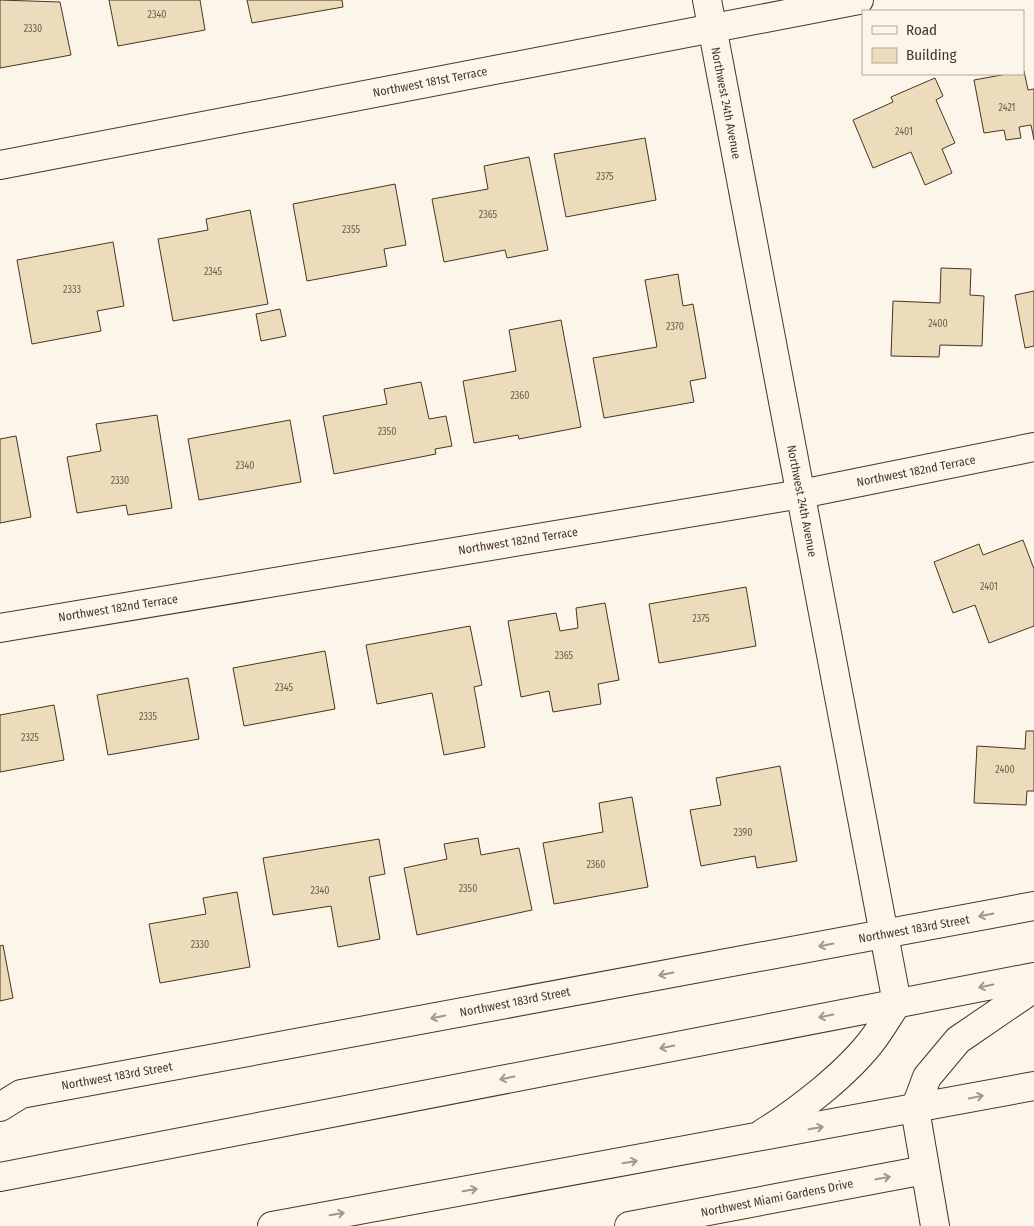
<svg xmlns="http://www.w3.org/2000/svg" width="1034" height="1226" viewBox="0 0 1034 1226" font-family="'Fira Sans Condensed',sans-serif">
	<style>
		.building { fill: #ecdcbc; stroke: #4a3520 }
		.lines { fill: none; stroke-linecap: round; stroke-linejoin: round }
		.minor-casing { stroke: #4a3520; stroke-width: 30 }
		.major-casing { stroke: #4a3520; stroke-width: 30 }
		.minor { stroke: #fbf6e9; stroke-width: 28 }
		.major { stroke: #fbf6e9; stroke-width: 28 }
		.oneway { stroke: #a29684 }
		.labels { text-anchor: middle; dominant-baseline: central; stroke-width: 4; stroke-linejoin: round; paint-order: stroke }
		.number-label { font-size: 10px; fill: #725f47 }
		.street-label { font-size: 12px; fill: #4a3520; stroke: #fbf6e9 }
	</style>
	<rect width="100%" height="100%" fill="#fbf6e9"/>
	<g class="building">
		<path d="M0 0 60 2 71 55 0 68Z"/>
		<path d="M109 0H200L205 30 118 46Z"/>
		<path d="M247 0H342L343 7 252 23Z"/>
		<path d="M1024 71 1028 90 1034 89V140L1031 125 1019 127 1021 138 1006 140 1004 130 984 133 974 80 1007 74H1023Z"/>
		<path d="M935 78 943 96 936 100 955 143 942 149 952 173 925 185 911 152 873 168 853 120 893 102 891 97Z"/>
		<path d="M645 138 656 200 566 217 554 154Z"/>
		<path d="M529 157 548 250 507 258 505 250 444 262 432 199 488 189 484 166Z"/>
		<path d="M395 184 406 245 384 249 387 266 307 281 293 204Z"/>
		<path d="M250 210 268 304 173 321 158 239 208 230 206 219Z"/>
		<path d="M113 242 124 306 97 311 101 331 32 344 17 260Z"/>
		<path d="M941 268 971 269 970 295 984 296 982 346 940 345 939 357 891 356 893 301 940 303Z"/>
		<path d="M678 274 683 306 693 304 706 378 690 381 694 402 604 418 593 358 657 347 645 280Z"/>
		<path d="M1034 291V346L1025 348 1015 295Z"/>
		<path d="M280 309 286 336 261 341 256 314Z"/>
		<path d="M561 320 581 427 519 439 518 435 474 443 463 381 516 371 509 330Z"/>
		<path d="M421 382 429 419 446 416 452 446 435 449 436 454 334 474 323 416 387 404 384 389Z"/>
		<path d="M157 415 172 508 128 515 126 505 77 513 67 457 101 451 96 424Z"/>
		<path d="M290 420 301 482 199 500 188 439Z"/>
		<path d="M16 436 31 517 0 523V439Z"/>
		<path d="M1023 540 1034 569V626L989 643 975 605 953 613 934 562 979 544 983 555Z"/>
		<path d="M746 587 756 646 659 663 649 604Z"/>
		<path d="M605 603 619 680 598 684 601 704 553 712 549 691 521 697 508 621 556 613 560 631 578 628 576 608Z"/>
		<path d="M470 626 482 685 474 687 485 747 444 755 432 693 377 704 366 645Z"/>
		<path d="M325 651 335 709 244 726 233 668Z"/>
		<path d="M188 678 199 739 108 755 97 695Z"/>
		<path d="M54 705 64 760 0 772V715Z"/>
		<path d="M1026 731H1034V791H1027L1026 805 974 803 977 746 1025 749Z"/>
		<path d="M780 766 797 861 757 868 755 856 701 866 690 810 721 805 716 778Z"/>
		<path d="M632 797 648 887 554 904 543 843 603 832 599 803Z"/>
		<path d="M478 838 481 855 519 848 532 910 417 935 404 868 447 859 444 844Z"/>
		<path d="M379 839 385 874 369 877 380 939 338 947 331 906 273 915 263 858Z"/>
		<path d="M237 892 250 967 160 983 149 924 206 914 203 898Z"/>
		<path d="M3 945 13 998 0 1001V946Z"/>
	</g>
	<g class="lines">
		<defs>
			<g id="minor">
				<path d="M707 0 897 1003"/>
				<path d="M0 165 859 0"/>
				<path d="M0 628 801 494 1034 447"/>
				<path d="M0 1107 21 1094 1034 906"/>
				<path d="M915 1109 935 1226"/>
				<path d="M629 1226 925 1170"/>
			</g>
			<g id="major">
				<path d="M915 1109 927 1077 958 1040 1034 988"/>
				<path d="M763 1133C799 1111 849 1072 874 1038 882 1027 889 1015 897 1003"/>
				<path d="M0 1177 1034 977"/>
				<path d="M272 1226 1034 1086"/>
			</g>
		</defs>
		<use href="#minor" class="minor-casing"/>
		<use href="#major" class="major-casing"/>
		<use href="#minor" class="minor"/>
		<use href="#major" class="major"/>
	</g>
	<defs><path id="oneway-shaft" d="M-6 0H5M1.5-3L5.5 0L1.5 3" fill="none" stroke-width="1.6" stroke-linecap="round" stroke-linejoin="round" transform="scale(1.25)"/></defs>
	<g class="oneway">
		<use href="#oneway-shaft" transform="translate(986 915) rotate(169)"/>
		<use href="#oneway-shaft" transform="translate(826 945) rotate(169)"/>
		<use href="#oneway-shaft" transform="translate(666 974) rotate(169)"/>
		<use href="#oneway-shaft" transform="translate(986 986) rotate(169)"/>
		<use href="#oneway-shaft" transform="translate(826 1016) rotate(169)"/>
		<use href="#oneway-shaft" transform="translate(438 1017) rotate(169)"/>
		<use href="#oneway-shaft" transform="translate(667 1047) rotate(169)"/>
		<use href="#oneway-shaft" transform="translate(507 1078) rotate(169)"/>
		<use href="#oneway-shaft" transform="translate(976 1097) rotate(-11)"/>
		<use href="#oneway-shaft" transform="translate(816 1128) rotate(-10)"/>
		<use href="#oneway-shaft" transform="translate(630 1162) rotate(-10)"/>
		<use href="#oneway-shaft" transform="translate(883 1178) rotate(-10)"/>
		<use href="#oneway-shaft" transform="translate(470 1190) rotate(-10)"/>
		<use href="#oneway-shaft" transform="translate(337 1214) rotate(-10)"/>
	</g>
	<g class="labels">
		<g class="number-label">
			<text x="157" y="15">2340</text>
			<text x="33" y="29">2330</text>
			<text x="1007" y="108">2421</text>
			<text x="904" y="132">2401</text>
			<text x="605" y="177">2375</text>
			<text x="488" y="215">2365</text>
			<text x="351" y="230">2355</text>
			<text x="213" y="272">2345</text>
			<text x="72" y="290">2333</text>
			<text x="938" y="324">2400</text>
			<text x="675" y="327">2370</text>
			<text x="520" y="396">2360</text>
			<text x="387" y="432">2350</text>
			<text x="245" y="466">2340</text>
			<text x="120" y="481">2330</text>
			<text x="989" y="587">2401</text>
			<text x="701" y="619">2375</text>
			<text x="564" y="656">2365</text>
			<text x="284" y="688">2345</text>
			<text x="148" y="717">2335</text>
			<text x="30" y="738">2325</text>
			<text x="1005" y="770">2400</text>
			<text x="743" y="833">2390</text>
			<text x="596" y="865">2360</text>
			<text x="468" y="889">2350</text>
			<text x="320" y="891">2340</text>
			<text x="200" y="945">2330</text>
		</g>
		<g class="street-label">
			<text transform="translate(430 82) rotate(-11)">Northwest 181st Terrace</text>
			<text transform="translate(726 103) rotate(79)">Northwest 24th Avenue</text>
			<text transform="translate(916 471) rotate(-11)">Northwest 182nd Terrace</text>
			<text transform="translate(802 501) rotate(79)">Northwest 24th Avenue</text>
			<text transform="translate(518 541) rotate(-9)">Northwest 182nd Terrace</text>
			<text transform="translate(118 608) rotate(-9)">Northwest 182nd Terrace</text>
			<text transform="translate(914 929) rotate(-10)">Northwest 183rd Street</text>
			<text transform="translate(515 1002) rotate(-11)">Northwest 183rd Street</text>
			<text transform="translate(117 1076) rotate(-10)">Northwest 183rd Street</text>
			<text transform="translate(777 1198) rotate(-11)">Northwest Miami Gardens Drive</text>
		</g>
	</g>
	<rect x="862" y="10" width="162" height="65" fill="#fbf6e9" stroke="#b4a999"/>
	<rect x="872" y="26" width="25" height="8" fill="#fbf6e9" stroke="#b4a999"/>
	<text x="906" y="35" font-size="15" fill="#4a3520">Road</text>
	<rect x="872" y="48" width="25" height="15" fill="#ecdcbc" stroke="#b4a999"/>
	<text x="906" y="60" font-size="15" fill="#4a3520">Building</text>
</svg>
